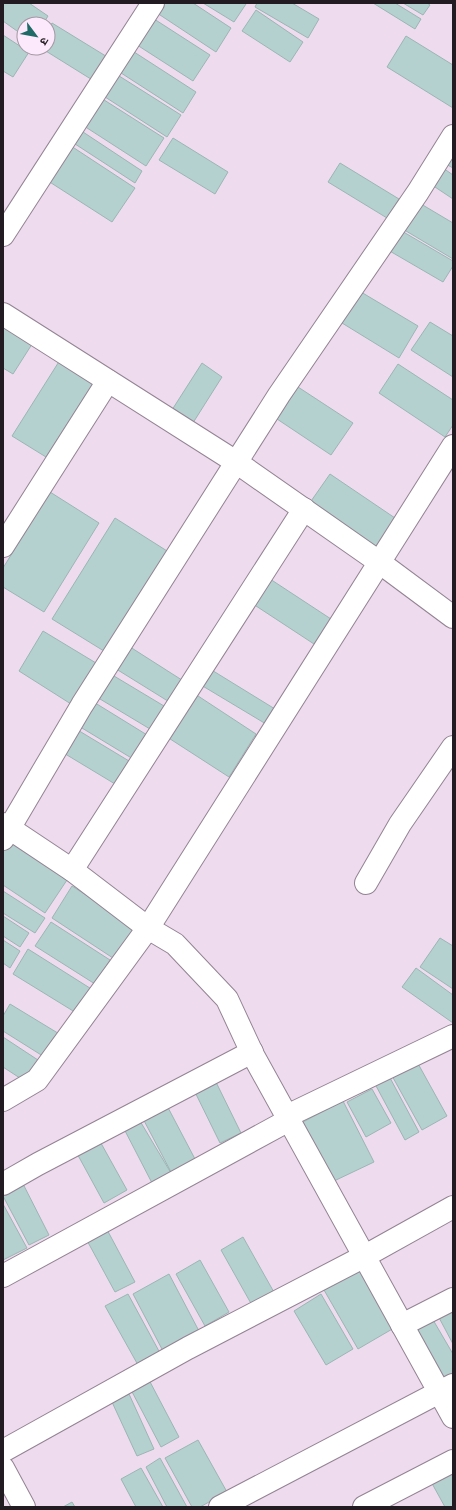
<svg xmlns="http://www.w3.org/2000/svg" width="456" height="1510" viewBox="0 0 456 1510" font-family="Commissioner,'Noto Sans Devanagari',sans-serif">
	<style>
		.building { fill: #b4d1cf; stroke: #9ab6b4 }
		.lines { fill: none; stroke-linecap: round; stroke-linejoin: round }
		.minor-casing { stroke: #938393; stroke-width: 24 }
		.minor { stroke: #fff; stroke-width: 22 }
	</style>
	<rect width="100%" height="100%" fill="#eedcee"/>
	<g class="building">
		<path d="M3 3H29L48 16 43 24H24V36L3 21Z"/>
		<path d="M160 3H193L231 28 216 52 154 11Z"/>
		<path d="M203 3H245L246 4 234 22Z"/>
		<path d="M257 3H292L319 19 308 38 255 7Z"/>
		<path d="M373 3H395L421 19 415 29Z"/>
		<path d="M403 3H427L430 5 423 15Z"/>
		<path d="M256 10 303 42 290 62 242 31Z"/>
		<path d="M151 17 210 55 193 81 134 43Z"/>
		<path d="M52 23 109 58 94 81 41 48H48V29Z"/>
		<path d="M3 35 29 52 13 77 3 71Z"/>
		<path d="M406 36 453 65V108L387 67Z"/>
		<path d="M131 50 196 92 183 113 118 71Z"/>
		<path d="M116 74 181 115 167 137 102 95Z"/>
		<path d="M101 98 164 138 146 166 84 126Z"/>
		<path d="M80 130 142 171 135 183 72 142Z"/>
		<path d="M173 138 228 172 215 194 159 160Z"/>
		<path d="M68 144 135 188 112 222 45 179Z"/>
		<path d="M453 150V168L444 163Z"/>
		<path d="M340 163 399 199 387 218 328 182Z"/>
		<path d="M443 168 453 175V199L432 185Z"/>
		<path d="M416 201 453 223V259L401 228Z"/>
		<path d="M400 230 453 261V266L443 282 388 250Z"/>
		<path d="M361 292 418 326 399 358 342 323Z"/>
		<path d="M3 321 34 341 13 374 3 368Z"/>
		<path d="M430 322 453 336V377L411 350Z"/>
		<path d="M60 360 94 382 46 457 12 436Z"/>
		<path d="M202 363 222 377 191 426 170 413Z"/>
		<path d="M398 364 453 400V425L445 437 379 393Z"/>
		<path d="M298 387 353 423 331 455 277 419Z"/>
		<path d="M330 474 395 518 374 549 309 504Z"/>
		<path d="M50 492 99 523 44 612 3 587V568Z"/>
		<path d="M115 518 175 556 112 656 52 619Z"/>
		<path d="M267 577 331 619 314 644 250 602Z"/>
		<path d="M43 631 96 663 71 704 19 671Z"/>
		<path d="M127 645 185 682 171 703 113 667Z"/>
		<path d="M210 669 275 709 266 724 201 685Z"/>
		<path d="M109 673 169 709 155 732 95 696Z"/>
		<path d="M192 692 256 734 229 777 164 735Z"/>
		<path d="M92 701 152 738 138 762 77 725Z"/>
		<path d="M76 729 134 764 120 787 62 752Z"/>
		<path d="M9 841 67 880 45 913 3 885V850Z"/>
		<path d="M72 886 137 928 116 960 52 918Z"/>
		<path d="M3 891 45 918 35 933 3 913Z"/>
		<path d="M3 916 29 933 20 947 3 936Z"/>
		<path d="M51 922 110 960 95 984 35 946Z"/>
		<path d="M440 938 453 946V989L420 967Z"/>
		<path d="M3 940 20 951 10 968 3 963Z"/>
		<path d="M28 949 93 990 78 1014 13 974Z"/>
		<path d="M416 968 453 995V1023L402 987Z"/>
		<path d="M10 1004 61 1035 46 1058 3 1031V1016Z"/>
		<path d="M3 1037 41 1062 26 1082 3 1067Z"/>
		<path d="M416 1060 447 1116 422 1130 391 1074Z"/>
		<path d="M213 1076 241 1133 220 1143 192 1086Z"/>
		<path d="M389 1076 419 1132 405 1140 375 1084Z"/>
		<path d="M372 1089 391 1123 366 1137 347 1102Z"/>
		<path d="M164 1100 195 1159 171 1172 140 1113Z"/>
		<path d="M343 1101 374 1162 334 1181 303 1122Z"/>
		<path d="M137 1116 171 1173 152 1183 122 1125Z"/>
		<path d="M97 1136 127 1190 104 1203 74 1148Z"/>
		<path d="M19 1176 49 1235 29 1245 3 1196V1185Z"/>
		<path d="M3 1204 27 1248 3 1260Z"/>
		<path d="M104 1224 135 1282 115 1292 84 1235Z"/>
		<path d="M243 1237 275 1294 253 1307 221 1250Z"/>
		<path d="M200 1260 229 1312 205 1326 176 1274Z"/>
		<path d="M359 1269 394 1328 358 1349 324 1290Z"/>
		<path d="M169 1274 199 1331 163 1351 133 1294Z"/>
		<path d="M128 1294 160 1353 138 1365 105 1306Z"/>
		<path d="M321 1294 353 1349 326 1365 294 1311Z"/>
		<path d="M453 1308V1344L436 1312Z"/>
		<path d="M429 1313 453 1354V1373L442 1379 411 1324Z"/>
		<path d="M148 1378 179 1437 161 1447 130 1388Z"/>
		<path d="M129 1394 154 1449 137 1456 112 1402Z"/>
		<path d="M198 1440 227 1492 200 1507H192L165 1458Z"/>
		<path d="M160 1458 187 1507H167L146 1467Z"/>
		<path d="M453 1465V1507H445L429 1478Z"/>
		<path d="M141 1468 163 1507H136L121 1479Z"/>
		<path d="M72 1502 75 1507H63Z"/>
	</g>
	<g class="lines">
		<defs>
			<g id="minor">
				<path d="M3 235 153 3"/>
				<path d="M3 314 236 462 379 562 453 617"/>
				<path d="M3 546 108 381"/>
				<path d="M3 824 72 870 148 928 175 944 227 999 253 1055 453 1417"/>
				<path d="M3 839 82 705 279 395 418 192 453 136"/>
				<path d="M72 870 304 509"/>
				<path d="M366 883 400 824 453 747"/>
				<path d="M3 1100 37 1080 148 928 453 446"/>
				<path d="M287 1116 453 1036"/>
				<path d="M3 1184 38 1164 252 1052"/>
				<path d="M3 1276 289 1120"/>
				<path d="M402 1325 453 1299"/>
				<path d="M3 1451 188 1348 365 1256 453 1207"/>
				<path d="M3 1468 24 1507"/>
				<path d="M220 1507 453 1385"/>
				<path d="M364 1507 453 1461"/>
			</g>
		</defs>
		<use href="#minor" class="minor-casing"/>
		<use href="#minor" class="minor"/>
	</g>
	<rect width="456" height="1510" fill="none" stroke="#221b21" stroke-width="8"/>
	<g transform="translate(36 36) rotate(122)"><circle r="19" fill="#fce9fb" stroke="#a597a4"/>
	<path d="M0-3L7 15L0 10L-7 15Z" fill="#1e6a67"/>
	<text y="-6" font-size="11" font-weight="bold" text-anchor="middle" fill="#221b21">उ</text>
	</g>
</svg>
